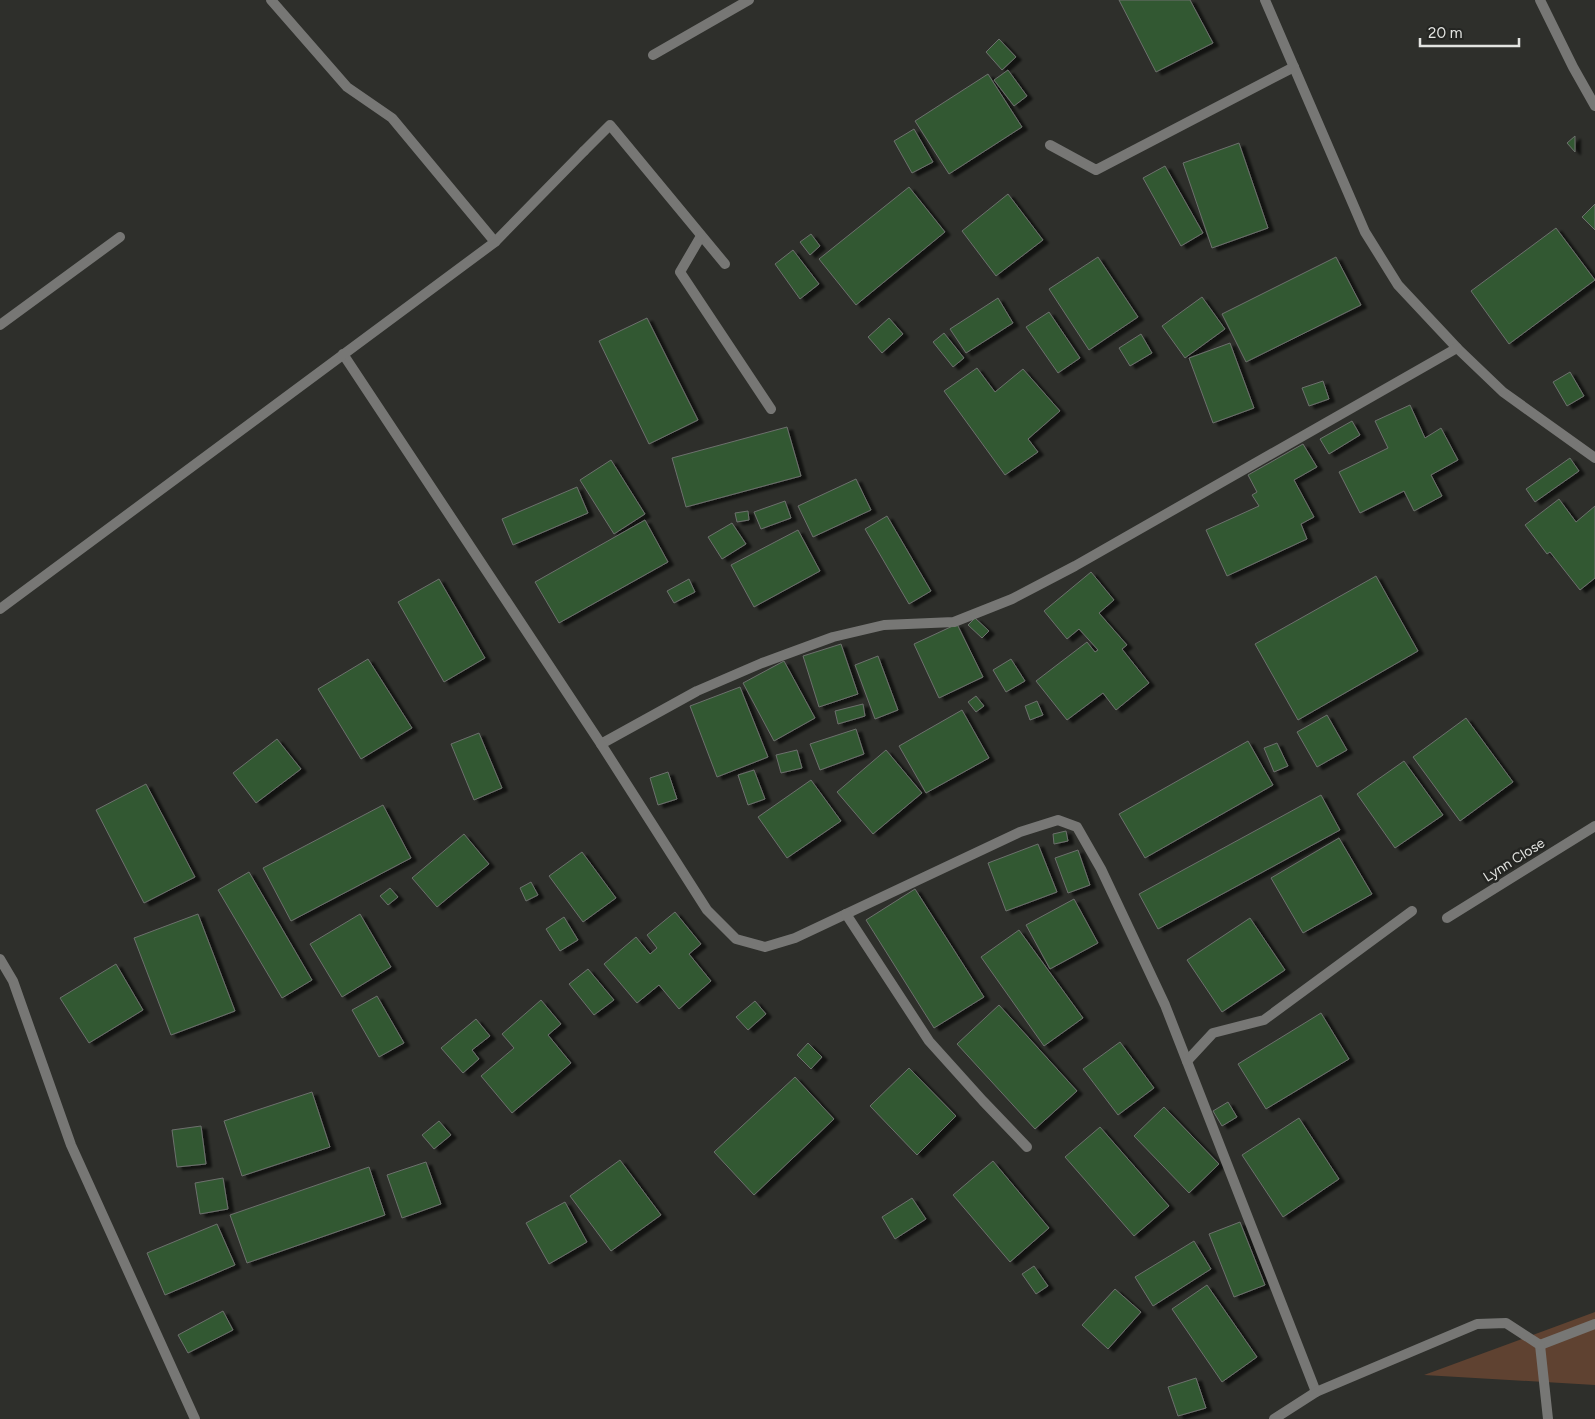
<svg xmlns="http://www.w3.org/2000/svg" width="1595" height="1419" viewBox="0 0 1595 1419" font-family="Figtree,sans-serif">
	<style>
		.green { fill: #5f4231 }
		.building { fill: #325933; stroke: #6d706d; filter: url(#shadow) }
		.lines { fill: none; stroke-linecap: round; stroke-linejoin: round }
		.lane { stroke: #777775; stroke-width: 10 }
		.street { stroke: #777775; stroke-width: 10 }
		.labels { text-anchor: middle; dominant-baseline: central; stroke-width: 5; stroke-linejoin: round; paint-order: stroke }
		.street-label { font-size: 14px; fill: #e3e4e1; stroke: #242522 }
	</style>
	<defs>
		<filter id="shadow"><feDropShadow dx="5.5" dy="3" stdDeviation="1" flood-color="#0009"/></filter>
	</defs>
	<rect width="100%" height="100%" fill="#2e2f2b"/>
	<path class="green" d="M1595 1312V1385L1424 1375Z"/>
	<g class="building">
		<path d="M1119 0H1190L1213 43 1156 72Z"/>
		<path d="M999 39 1016 57 1002 70 986 52Z"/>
		<path d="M1008 70 1027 96 1014 106 994 80Z"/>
		<path d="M988 74 1022 127 949 174 915 121Z"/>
		<path d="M914 129 933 162 912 173 894 141Z"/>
		<path d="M1575 136V152L1567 143Z"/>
		<path d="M1239 143 1268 228 1212 248 1183 163Z"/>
		<path d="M1165 166 1203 233 1181 246 1143 178Z"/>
		<path d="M909 187 945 232 856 305 819 259Z"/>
		<path d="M1008 194 1043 240 996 276 962 231Z"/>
		<path d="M1595 204V230L1582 217Z"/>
		<path d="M1556 228 1595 280 1509 344 1471 291Z"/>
		<path d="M811 234 820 246 810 255 800 242Z"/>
		<path d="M793 250 819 284 800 299 775 264Z"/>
		<path d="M1098 257 1138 317 1089 350 1049 289Z"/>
		<path d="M1336 257 1361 305 1246 362 1222 314Z"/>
		<path d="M1202 297 1225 329 1185 358 1162 326Z"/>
		<path d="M998 298 1013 323 966 353 950 329Z"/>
		<path d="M1049 312 1080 358 1058 373 1026 327Z"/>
		<path d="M647 318 698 420 649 444 599 341Z"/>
		<path d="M889 318 903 334 882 353 868 337Z"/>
		<path d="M944 333 964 358 953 367 933 342Z"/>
		<path d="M1141 334 1152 353 1130 366 1119 348Z"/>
		<path d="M1230 343 1254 408 1213 423 1189 358Z"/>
		<path d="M977 368 995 392 1023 369 1060 411 1028 439 1038 452 1005 475 944 391Z"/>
		<path d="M1570 372 1584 396 1567 406 1553 382Z"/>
		<path d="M1323 381 1329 399 1309 406 1302 388Z"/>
		<path d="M1410 405 1425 438 1441 428 1458 460 1431 475 1442 496 1414 511 1404 491 1360 513 1339 472 1388 448 1375 421Z"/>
		<path d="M1352 421 1360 435 1329 454 1320 439Z"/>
		<path d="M787 427 801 476 686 507 672 458Z"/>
		<path d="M1303 444 1317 467 1294 480 1314 517 1301 524 1307 539 1227 576 1206 530 1259 506 1252 495 1257 492 1248 475Z"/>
		<path d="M1570 458 1579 471 1535 502 1526 489Z"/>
		<path d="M611 460 645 514 614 534 580 480Z"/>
		<path d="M856 479 871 510 813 537 798 506Z"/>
		<path d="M577 487 588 513 513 545 502 519Z"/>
		<path d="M1559 499 1576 522 1595 506V578L1580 590 1550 552 1547 554 1525 525Z"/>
		<path d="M785 501 791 518 761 529 754 512Z"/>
		<path d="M748 511 749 520 737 522 735 513Z"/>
		<path d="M887 516 931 591 909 604 865 529Z"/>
		<path d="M645 520 668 562 559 623 535 582Z"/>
		<path d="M732 523 746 544 722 559 708 537Z"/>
		<path d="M798 530 820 571 754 607 731 565Z"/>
		<path d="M1091 572 1114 600 1099 613 1127 645 1122 649 1149 683 1116 710 1103 693 1067 720 1036 681 1087 642 1095 652 1098 650 1079 629 1067 639 1044 611Z"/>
		<path d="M1376 576 1418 651 1298 720 1255 644Z"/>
		<path d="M439 579 485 658 444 682 398 602Z"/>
		<path d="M689 579 695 592 674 603 667 591Z"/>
		<path d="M975 618 989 631 982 638 968 625Z"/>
		<path d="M957 624 983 677 939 698 914 644Z"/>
		<path d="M841 644 858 694 819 707 803 656Z"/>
		<path d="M878 656 898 710 875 719 855 665Z"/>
		<path d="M368 659 412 728 361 759 318 689Z"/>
		<path d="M1011 659 1025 681 1006 692 993 670Z"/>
		<path d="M784 661 815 718 774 741 743 683Z"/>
		<path d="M740 687 768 757 717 777 690 706Z"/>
		<path d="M976 696 984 706 976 712 968 702Z"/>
		<path d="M1037 701 1043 715 1030 720 1025 706Z"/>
		<path d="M863 704 865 716 838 724 835 711Z"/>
		<path d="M962 710 989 758 926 793 899 746Z"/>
		<path d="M1327 715 1347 750 1317 767 1297 732Z"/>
		<path d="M1466 718 1513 782 1460 821 1413 757Z"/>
		<path d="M856 729 864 754 820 770 810 744Z"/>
		<path d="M479 733 502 788 474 800 451 744Z"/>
		<path d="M277 739 301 769 256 803 233 773Z"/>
		<path d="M1248 741 1273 785 1145 858 1119 814Z"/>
		<path d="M1277 743 1288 766 1274 772 1264 748Z"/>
		<path d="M797 750 802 768 781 773 776 755Z"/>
		<path d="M886 750 922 793 873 834 837 792Z"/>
		<path d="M1404 761 1443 815 1395 848 1357 794Z"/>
		<path d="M754 770 765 799 748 805 738 775Z"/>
		<path d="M668 772 677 799 658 805 650 778Z"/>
		<path d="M811 780 841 821 787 858 758 817Z"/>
		<path d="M146 784 195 877 144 903 96 810Z"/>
		<path d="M1321 795 1340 830 1158 929 1139 894Z"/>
		<path d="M383 805 411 858 291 921 263 868Z"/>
		<path d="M1066 831 1068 841 1054 844 1053 834Z"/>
		<path d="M464 834 489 864 437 907 412 878Z"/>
		<path d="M1339 838 1372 894 1303 933 1271 878Z"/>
		<path d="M1038 844 1057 892 1006 911 988 863Z"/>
		<path d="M1078 850 1090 885 1068 893 1055 858Z"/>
		<path d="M582 852 616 898 583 922 549 876Z"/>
		<path d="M249 872 312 980 282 998 218 890Z"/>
		<path d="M531 882 538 895 526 901 520 888Z"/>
		<path d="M390 888 398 897 388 905 380 896Z"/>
		<path d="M915 889 984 997 934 1028 866 920Z"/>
		<path d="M1074 899 1098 943 1050 969 1026 925Z"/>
		<path d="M675 912 701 944 689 954 711 981 679 1009 659 985 637 1003 604 964 636 937 650 954 657 948 647 935Z"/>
		<path d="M198 914 235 1011 171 1035 134 938Z"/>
		<path d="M360 914 391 967 342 997 310 944Z"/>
		<path d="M564 917 578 940 560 951 546 929Z"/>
		<path d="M1250 918 1285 970 1222 1012 1187 960Z"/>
		<path d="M1019 930 1083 1018 1044 1046 981 957Z"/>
		<path d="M116 964 143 1010 89 1043 60 998Z"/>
		<path d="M588 969 614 1000 594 1015 569 984Z"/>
		<path d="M377 996 404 1043 379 1057 352 1010Z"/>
		<path d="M541 1000 561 1024 548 1035 571 1063 512 1113 481 1076 514 1048 502 1034Z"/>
		<path d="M755 1001 766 1014 748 1030 736 1017Z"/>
		<path d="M999 1005 1077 1091 1035 1129 957 1044Z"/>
		<path d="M1321 1013 1349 1059 1266 1109 1238 1064Z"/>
		<path d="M476 1019 490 1036 472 1050 479 1059 463 1073 441 1048Z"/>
		<path d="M1120 1042 1154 1088 1118 1115 1083 1069Z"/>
		<path d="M808 1043 822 1057 811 1069 797 1055Z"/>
		<path d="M909 1068 956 1116 917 1155 870 1106Z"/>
		<path d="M795 1077 834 1119 754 1195 714 1152Z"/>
		<path d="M312 1092 330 1147 242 1176 224 1121Z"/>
		<path d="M1228 1102 1237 1117 1222 1126 1213 1111Z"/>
		<path d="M1164 1107 1219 1164 1189 1193 1134 1136Z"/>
		<path d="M1299 1118 1339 1179 1283 1217 1242 1155Z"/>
		<path d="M439 1121 451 1135 434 1149 422 1135Z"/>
		<path d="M201 1126 206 1164 177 1167 172 1130Z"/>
		<path d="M1100 1127 1169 1206 1134 1236 1065 1157Z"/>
		<path d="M620 1160 661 1215 611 1251 570 1196Z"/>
		<path d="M993 1161 1049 1228 1010 1262 953 1195Z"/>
		<path d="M426 1162 441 1204 402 1218 387 1175Z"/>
		<path d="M369 1167 385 1215 247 1263 230 1215Z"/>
		<path d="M223 1178 228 1209 200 1214 195 1183Z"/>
		<path d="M912 1198 926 1219 895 1239 882 1217Z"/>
		<path d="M565 1202 587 1242 549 1264 526 1223Z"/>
		<path d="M1240 1222 1265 1285 1234 1297 1209 1234Z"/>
		<path d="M217 1224 235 1265 165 1295 147 1253Z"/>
		<path d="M1194 1241 1211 1269 1153 1306 1135 1277Z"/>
		<path d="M1034 1266 1048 1286 1036 1294 1022 1274Z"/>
		<path d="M1207 1285 1257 1357 1222 1382 1172 1309Z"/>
		<path d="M1115 1289 1141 1312 1108 1349 1082 1325Z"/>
		<path d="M223 1311 233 1330 188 1353 178 1335Z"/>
		<path d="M1196 1378 1206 1408 1178 1416 1168 1387Z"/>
	</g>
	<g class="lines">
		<g class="lane">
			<path d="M1050 145 1096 170 1294 67"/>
			<path d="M584 151 610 125 725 264"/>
			<path d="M701 236 680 272 771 409"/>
			<path d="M0 325 120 237"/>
		</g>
		<g class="street">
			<path d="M271 0 347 87 392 118 495 242"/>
			<path d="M1265 0 1365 232 1398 285 1457 348 1503 392 1595 458"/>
			<path d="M1540 0 1573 67 1595 106"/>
			<path d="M653 55 749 0"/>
			<path d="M343 354 601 744 697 691 762 663 833 637 884 625 954 622 1012 599 1075 566 1457 348"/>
			<path d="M0 609 495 242 584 151"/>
			<path d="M601 744 707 910 736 939 765 947 795 938 1020 832 1058 820 1077 827 1101 869 1165 1005 1316 1392"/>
			<path d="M846 914 929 1041 983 1101 1027 1147"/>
			<path d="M1447 918 1595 826"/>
			<path d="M0 959 13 981 71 1145 195 1419"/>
			<path d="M1187 1061 1213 1033 1264 1020 1412 911"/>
			<path d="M1540 1345 1548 1419"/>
			<path d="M1540 1345 1595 1324"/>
			<path d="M1274 1419 1316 1392 1477 1324 1506 1323 1540 1345"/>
		</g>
	</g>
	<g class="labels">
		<g class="street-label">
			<text transform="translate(1514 860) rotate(-32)">Lynn Close</text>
		</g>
	</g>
	<path d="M1420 38v8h99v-8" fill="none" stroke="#e3e4e1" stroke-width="2.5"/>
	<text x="1428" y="38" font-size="15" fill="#e3e4e1" stroke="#242522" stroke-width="4" paint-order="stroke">20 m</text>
</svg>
